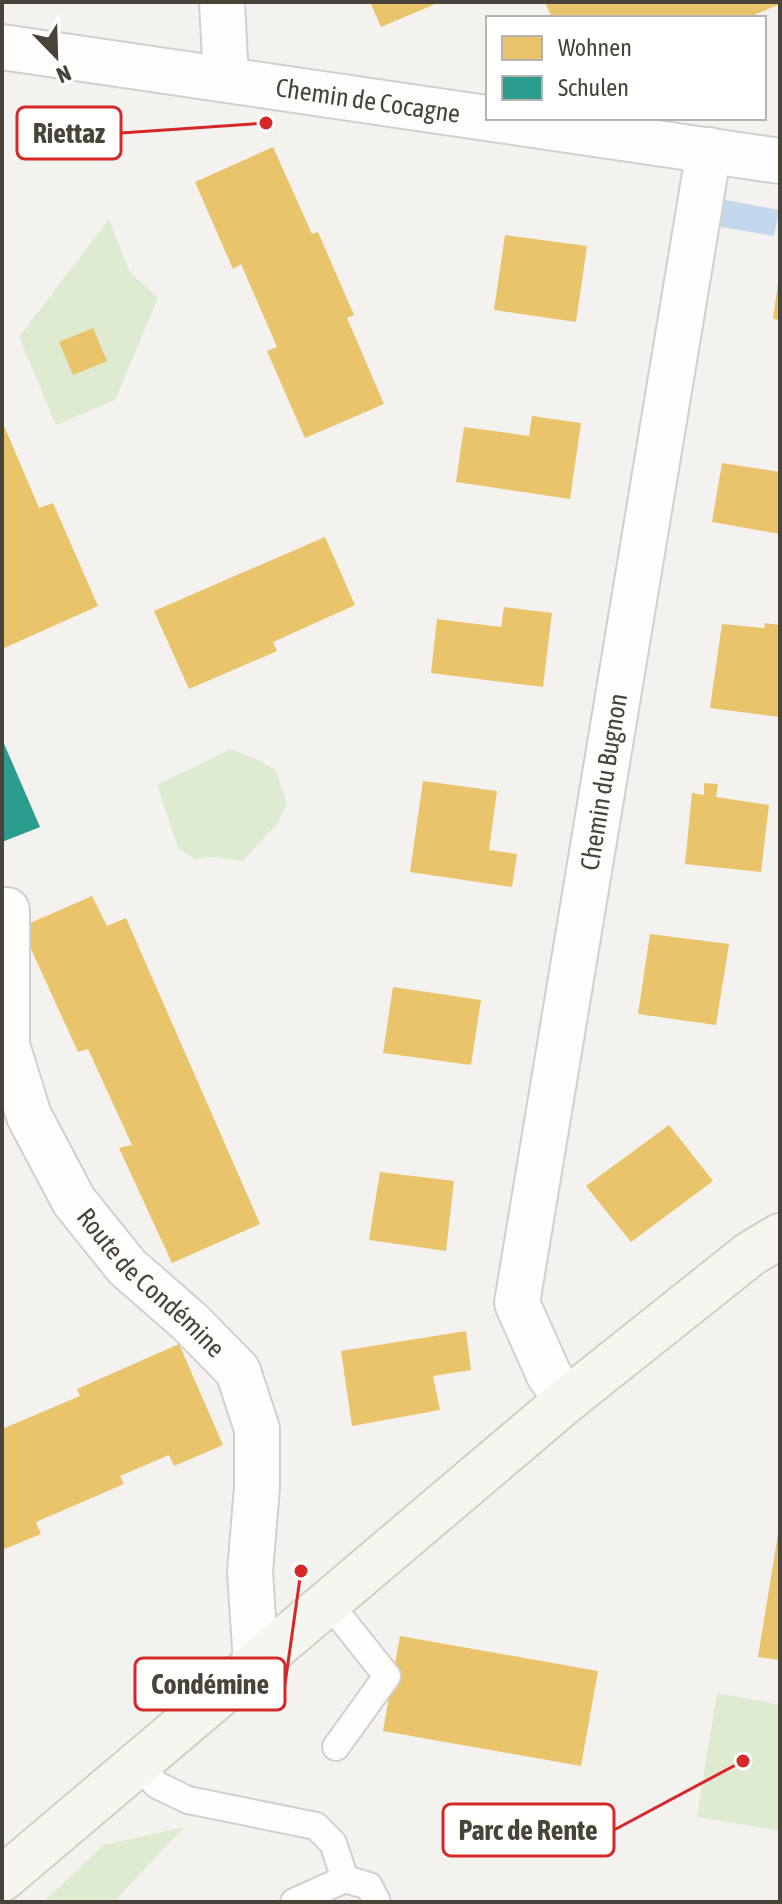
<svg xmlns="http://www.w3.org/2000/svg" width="782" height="1904" viewBox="0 0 782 1904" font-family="'Asap Condensed',sans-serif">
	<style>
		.green { fill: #deebd0 }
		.water { fill: #c3d7ed }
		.homes { fill: #e9c46a }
		.schools { fill: #2a9d8f }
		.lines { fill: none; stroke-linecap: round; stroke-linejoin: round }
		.lane-casing { stroke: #d1d0cc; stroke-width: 30 }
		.street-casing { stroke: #d1d0cc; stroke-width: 48 }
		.secondary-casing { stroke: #d1cfc5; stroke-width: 48 }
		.lane { stroke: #fdfdfc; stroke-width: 26 }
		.street { stroke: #fdfdfc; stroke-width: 44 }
		.secondary { stroke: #f6f6f1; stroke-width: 44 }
		.labels { text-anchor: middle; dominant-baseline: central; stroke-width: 8; stroke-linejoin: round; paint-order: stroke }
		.street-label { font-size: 26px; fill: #49443a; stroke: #fff }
		.leader { fill: none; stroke: #d62828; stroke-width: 3 }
		.callout-dot { fill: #d62828; stroke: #fff; stroke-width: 3 }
		.callout { fill: #fff; stroke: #d62828; stroke-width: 3 }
		.callout-label { font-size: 28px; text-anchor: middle; font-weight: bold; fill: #49443a }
	</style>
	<rect width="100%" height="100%" fill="#f3f2ee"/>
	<g class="green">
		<path d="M109 219 129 271 158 298 115 400 56 425 19 337Z"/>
		<path d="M230 749 256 759 276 770 287 804 277 824 243 861 211 857 195 859 178 848 157 785Z"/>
		<path d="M717 1693 780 1705V1831L697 1817Z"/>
		<path d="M184 1827 114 1902H43L104 1845Z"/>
	</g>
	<path class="water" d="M720 199 779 210 774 236 716 226Z"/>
	<g class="homes">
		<path d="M370 2H440L381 27Z"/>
		<path d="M545 2H780V4L747 18H552Z"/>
		<path d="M273 147 312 234 318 232 354 315 347 318 384 404 305 438 267 351 277 347 241 264 233 269 195 182Z"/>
		<path d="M505 235 587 246 576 322 494 310Z"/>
		<path d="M778 283H780V320L773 319Z"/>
		<path d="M93 328 107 361 73 375 59 342Z"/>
		<path d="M532 416 581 423 570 499 456 482 464 427 529 436Z"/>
		<path d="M2 421 39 508 53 503 98 606 2 649Z"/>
		<path d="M722 463 780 472V534L712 522Z"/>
		<path d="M325 537 355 605 273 642 277 651 189 689 154 611Z"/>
		<path d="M504 607 552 613 543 687 431 673 437 619 501 627Z"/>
		<path d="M764 623 780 625V717L710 708 722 624 765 628Z"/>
		<path d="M423 781 497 791 489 850 517 854 512 887 410 872Z"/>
		<path d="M704 783 718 784 716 797 769 805 761 872 685 864 692 793 704 795Z"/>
		<path d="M92 896 107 926 126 918 260 1224 172 1263 119 1148 132 1145 88 1049 78 1052 21 927Z"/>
		<path d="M650 934 729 944 716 1025 638 1014Z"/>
		<path d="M393 987 481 1000 471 1065 383 1053Z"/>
		<path d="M669 1125 713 1181 631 1242 586 1186Z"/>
		<path d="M380 1172 454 1181 446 1251 369 1240Z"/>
		<path d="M466 1331 471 1370 433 1376 440 1410 352 1426 341 1351Z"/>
		<path d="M179 1344 223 1445 174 1466 169 1455 120 1476 124 1484 36 1522 41 1534 2 1550V1429L80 1396 77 1389Z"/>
		<path d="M778 1534H780V1660L758 1657Z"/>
		<path d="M400 1636 598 1671 581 1766 383 1731Z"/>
	</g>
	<path class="schools" d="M2 739 40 827 2 842Z"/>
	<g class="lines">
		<defs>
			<g id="lane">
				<path d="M328 1602 387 1676 336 1747"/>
				<path d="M136 1763 157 1785 188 1800 316 1826 333 1843 345 1879 369 1886 377 1902"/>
				<path d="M294 1902 345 1879"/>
			</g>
			<g id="street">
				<path d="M222 2 226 79"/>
				<path id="s1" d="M2 47 780 161"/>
				<path id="s2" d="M7 910V1045L29 1116 74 1201 127 1267 190 1322 238 1371 257 1429V1487L250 1572 256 1663"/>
				<path id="s3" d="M567 1400 549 1375 517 1303 709 150"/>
			</g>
			<path id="secondary" d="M2 1879 567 1400 750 1254 780 1236"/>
		</defs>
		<use href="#lane" class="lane-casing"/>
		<use href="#street" class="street-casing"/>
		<use href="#secondary" class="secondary-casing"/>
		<use href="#lane" class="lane"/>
		<use href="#street" class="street"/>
		<use href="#secondary" class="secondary"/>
	</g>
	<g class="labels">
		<g class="street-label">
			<text stroke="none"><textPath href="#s1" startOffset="370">Chemin de Cocagne</textPath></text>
			<text stroke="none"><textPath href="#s3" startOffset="638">Chemin du Bugnon</textPath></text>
			<text stroke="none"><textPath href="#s2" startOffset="418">Route de Condémine</textPath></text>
		</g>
	</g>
	<path class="leader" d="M266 123L121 133M301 1571L285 1684M743 1761L614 1830"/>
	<g class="callout-dot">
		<circle cx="266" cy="123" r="8"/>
		<circle cx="301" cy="1571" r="8"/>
		<circle cx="743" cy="1761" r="8"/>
	</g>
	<g class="callout">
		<rect x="17" y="107" width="104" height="52" rx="8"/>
		<rect x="135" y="1658" width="150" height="52" rx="8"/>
		<rect x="443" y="1804" width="171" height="52" rx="8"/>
	</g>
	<g class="callout-label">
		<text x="69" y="143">Riettaz</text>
		<text x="210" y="1694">Condémine</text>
		<text x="528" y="1840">Parc de Rente</text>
	</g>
	<rect width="782" height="1904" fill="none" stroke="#49443a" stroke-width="8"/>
	<rect x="486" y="16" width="280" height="104" fill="#ffffff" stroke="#b6b4b0" stroke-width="2"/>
	<rect x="502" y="36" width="40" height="24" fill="#e9c46a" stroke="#b6b4b0" stroke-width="2"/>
	<text x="558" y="56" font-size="24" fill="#49443a">Wohnen</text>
	<rect x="502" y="76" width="40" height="24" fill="#2a9d8f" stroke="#b6b4b0" stroke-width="2"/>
	<text x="558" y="96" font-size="24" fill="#49443a">Schulen</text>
	<g transform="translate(56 56) rotate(157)" stroke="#ffffff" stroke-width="6" paint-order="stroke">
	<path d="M0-6L14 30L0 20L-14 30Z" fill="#49443a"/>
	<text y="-12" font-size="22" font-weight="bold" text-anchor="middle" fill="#49443a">N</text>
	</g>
</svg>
